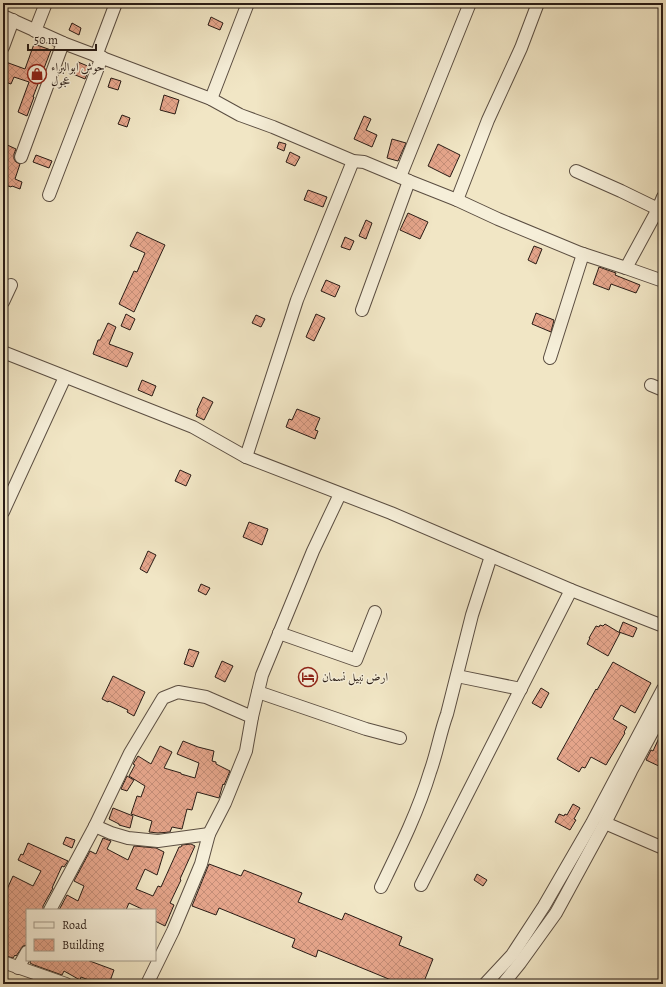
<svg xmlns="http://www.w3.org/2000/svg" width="666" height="987" viewBox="0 0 666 987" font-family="Alegreya,Amiri,serif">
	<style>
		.building { fill: url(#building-cross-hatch); stroke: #291c16 }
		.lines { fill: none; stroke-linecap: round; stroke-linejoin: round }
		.minor-casing { stroke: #5b4e42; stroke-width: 14 }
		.minor { stroke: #f6efd9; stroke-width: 12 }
		.labels { text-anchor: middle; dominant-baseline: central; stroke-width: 3; stroke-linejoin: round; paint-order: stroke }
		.poi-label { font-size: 12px; fill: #291c16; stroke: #f6efd9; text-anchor: start }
	</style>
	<defs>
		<pattern id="building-cross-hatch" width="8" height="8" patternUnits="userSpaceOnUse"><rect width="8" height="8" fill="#e6a68c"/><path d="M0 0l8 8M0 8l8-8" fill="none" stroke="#c58e78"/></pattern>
	</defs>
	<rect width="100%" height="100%" fill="#f1e6c5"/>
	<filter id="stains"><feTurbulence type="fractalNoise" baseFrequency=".005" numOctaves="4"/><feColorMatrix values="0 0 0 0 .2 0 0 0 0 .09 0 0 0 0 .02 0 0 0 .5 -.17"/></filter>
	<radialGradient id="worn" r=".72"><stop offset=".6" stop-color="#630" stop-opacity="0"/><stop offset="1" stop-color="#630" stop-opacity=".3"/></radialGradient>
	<g class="building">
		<path d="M211 17 223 23 220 30 208 25Z"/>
		<path d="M72 23 81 28 79 35 69 30Z"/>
		<path d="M34 44 51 50 33 97H34L27 116 18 112 29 82 14 77 11 84 3 81V61L25 69Z"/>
		<path d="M78 62 90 67 85 79 73 74Z"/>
		<path d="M111 78 121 81 118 90 108 87Z"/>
		<path d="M164 95 179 100 175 114 160 110Z"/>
		<path d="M122 115 130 118 127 127 118 124Z"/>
		<path d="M364 116 371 119 366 130 377 135 372 147 354 139Z"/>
		<path d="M392 139 406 143 398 161 387 158Z"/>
		<path d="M279 142 286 144 284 151 277 148Z"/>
		<path d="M3 143 16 149 14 154V159L16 162 20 164 15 179 22 182 20 189 12 186 11 187 3 184Z"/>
		<path d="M438 144 460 155 450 177 428 166Z"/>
		<path d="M290 152 300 157 295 166 286 162Z"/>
		<path d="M36 155 52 161 49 168 33 162Z"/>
		<path d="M308 190 327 197 323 207 304 200Z"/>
		<path d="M408 213 428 222 420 239 400 230Z"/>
		<path d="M366 220 372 223 366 239 359 236Z"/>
		<path d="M137 232 165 245 134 312 119 304 134 271 137 272 145 253 130 246Z"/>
		<path d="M345 237 354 241 350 250 341 247Z"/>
		<path d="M534 246 542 249 536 264 528 260Z"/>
		<path d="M599 267 616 273 615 275 640 285 636 293 611 284 609 290 593 284Z"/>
		<path d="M326 280 340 286 335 297 321 291Z"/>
		<path d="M536 313 554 320 551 332 532 324Z"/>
		<path d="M126 314 135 319 130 330 121 326Z"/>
		<path d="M316 314 325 318 314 341 306 337Z"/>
		<path d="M256 315 265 319 261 327 252 323Z"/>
		<path d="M108 323 116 327 109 344 133 353 127 367 93 354 98 340H100Z"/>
		<path d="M142 380 156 386 152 396 138 390Z"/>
		<path d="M203 397 213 402 204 420 196 416 198 411 197 410Z"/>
		<path d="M297 409 320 418 315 430 318 431 315 439 286 427 289 419 292 420Z"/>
		<path d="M180 470 191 475 186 486 175 481Z"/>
		<path d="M249 522 268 529 262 545 243 537Z"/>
		<path d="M148 551 156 555 147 573 140 569Z"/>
		<path d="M201 584 210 588 206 595 198 591Z"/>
		<path d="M623 622 637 628 633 637 619 632Z"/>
		<path d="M605 624 620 633 608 656 587 644 590 638H589L596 626 599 627 600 625 603 626Z"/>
		<path d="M189 649 199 652 193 667 184 664Z"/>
		<path d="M222 661 233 666 225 682 215 677Z"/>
		<path d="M613 662 651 683 635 713 621 705 613 719 627 727 624 732 625 733 606 765 591 757 585 768 582 767 579 772 557 759 596 689 597 690Z"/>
		<path d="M113 676 145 692 134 716 127 712 128 710 109 701 108 702 102 699Z"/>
		<path d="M541 688 549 693 541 708 532 703Z"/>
		<path d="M663 729V768L646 760 651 750 653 751Z"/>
		<path d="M183 741 198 747 214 751 212 761 216 762V764L230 771 224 785 223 784 219 798 197 792 192 810 187 809 182 829 172 827 170 832 158 833 149 832 152 821 131 814 137 796 141 797 145 786 129 776 135 765 133 764 138 756 151 764 160 746 172 752 164 768 181 773V774L195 778 199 763 177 754Z"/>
		<path d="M127 776 134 780 127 791 121 789Z"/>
		<path d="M573 804 580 808 574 819 576 820 570 830 555 822 559 814 564 816 565 814 567 815Z"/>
		<path d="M113 808 133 816 130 828 119 825V824L109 819Z"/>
		<path d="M66 837 75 840 72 848 63 844Z"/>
		<path d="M103 838 111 841 107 849 128 860 134 846 156 848 164 852 157 875 145 869 136 889 153 896 158 886 161 887 179 847H181L182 845 191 844 195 846 180 879 181 880 170 903 174 905 165 926 155 921V910H144L129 903 126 910H59L67 895 78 901 84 886 74 881 90 851 96 854Z"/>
		<path d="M28 843 68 861 64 867 62 866 52 888H53L43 906V910H27V945L23 946 16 956 15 955 13 958 3 955V942L7 934 3 931V898L13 876 33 886 41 871 18 860 21 854 23 855Z"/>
		<path d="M209 864 241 876 244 870 302 893 298 902 342 920 345 913 402 937 399 945 433 959 423 984H395L396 982 318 950 316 957 292 947 295 939 219 908 216 915 192 906Z"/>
		<path d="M477 874 487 880 483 886 474 880Z"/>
		<path d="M31 960H87L114 970 109 984H99L81 977 80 980 64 971 62 975 34 965 30 963Z"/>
	</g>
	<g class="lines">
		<defs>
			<g id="minor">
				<path d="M3 16 63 43 211 99 240 115 273 127 353 161 364 162 400 177 409 181 457 200 498 219 580 253 626 268 663 281"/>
				<path d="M35 31 46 3"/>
				<path d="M3 47 13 20"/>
				<path d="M96 56 116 3"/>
				<path d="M211 99 248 3"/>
				<path d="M21 157 63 43"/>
				<path d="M576 171 621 191 658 209"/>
				<path d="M400 177 470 3"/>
				<path d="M49 195 102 57"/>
				<path d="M457 200 488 120 521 48 538 3"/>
				<path d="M626 268 658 209 663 197"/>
				<path d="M3 302 11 285"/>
				<path d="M362 310 409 181"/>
				<path d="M3 352 193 427 246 457 391 513 571 590 663 626"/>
				<path d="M550 358 583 254"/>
				<path d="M651 385 663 390"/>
				<path d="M246 457 297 300 353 161"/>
				<path d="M3 512 65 377"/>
				<path d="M279 633 356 660 375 612"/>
				<path d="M457 676 521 689"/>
				<path d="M258 692 366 729 400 738"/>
				<path d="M605 823 663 848"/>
				<path d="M95 826 130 753 163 698 178 692 206 697 252 717"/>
				<path d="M421 885 571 590"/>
				<path d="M381 887C399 850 418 812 430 772 437 753 440 733 447 714L472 615 491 556"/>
				<path d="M50 910 95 826 111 833 128 838 158 841 209 834"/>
				<path d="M3 962 66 984"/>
				<path d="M18 968 27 952"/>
				<path d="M147 984 173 931 201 864 209 834 225 803 246 751 252 717 262 675 313 551 340 494"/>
				<path d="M485 984 512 955 544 906 592 823 663 689"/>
				<path d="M503 984 520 963 556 913 605 823 631 771 663 712"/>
			</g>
		</defs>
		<use href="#minor" class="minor-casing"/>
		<use href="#minor" class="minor"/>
	</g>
	<defs>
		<symbol id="shop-ring" viewBox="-11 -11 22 22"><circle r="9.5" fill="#f6efd9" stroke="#8f2418" stroke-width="1.5"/><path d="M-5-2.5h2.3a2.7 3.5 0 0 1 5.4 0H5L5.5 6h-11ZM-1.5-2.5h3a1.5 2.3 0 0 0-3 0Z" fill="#8f2418"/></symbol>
		<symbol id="hotel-ring" viewBox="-11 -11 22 22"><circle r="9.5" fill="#f6efd9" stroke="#8f2418" stroke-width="1.5"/><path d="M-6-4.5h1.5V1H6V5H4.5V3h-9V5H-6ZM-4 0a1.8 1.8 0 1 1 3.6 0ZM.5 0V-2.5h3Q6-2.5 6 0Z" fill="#8f2418"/></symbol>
	</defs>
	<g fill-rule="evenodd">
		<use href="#shop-ring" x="26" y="63" width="22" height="22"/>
		<use href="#hotel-ring" x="297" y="666" width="22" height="22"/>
	</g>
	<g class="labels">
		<g class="poi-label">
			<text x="51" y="67">حوش ابوالبراء<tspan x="51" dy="14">عجول</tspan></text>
			<text x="322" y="677">ارض نبيل نسمان</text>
		</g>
	</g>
	<rect width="666" height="987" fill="none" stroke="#f1e6c5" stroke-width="16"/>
	<rect x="4" y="4" width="658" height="979" fill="none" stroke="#291c16" stroke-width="2"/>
	<rect x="8" y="8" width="650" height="971" fill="none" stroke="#291c16"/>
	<rect x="26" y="909" width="130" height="52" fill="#f6efd9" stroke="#a49b8b"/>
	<rect x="34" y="922" width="20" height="6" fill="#f6efd9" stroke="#a49b8b"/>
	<text x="62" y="929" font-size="12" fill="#291c16">Road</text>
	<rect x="34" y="939" width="20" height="12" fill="url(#building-cross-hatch)" stroke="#a49b8b"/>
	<text x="62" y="949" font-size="12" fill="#291c16">Building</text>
	<path d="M28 44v6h68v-6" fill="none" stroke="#291c16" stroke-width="2"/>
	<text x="34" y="44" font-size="12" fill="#291c16" stroke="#f6efd9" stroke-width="3" paint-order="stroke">50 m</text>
	<rect width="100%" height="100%" filter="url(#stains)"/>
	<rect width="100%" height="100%" fill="url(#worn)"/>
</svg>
